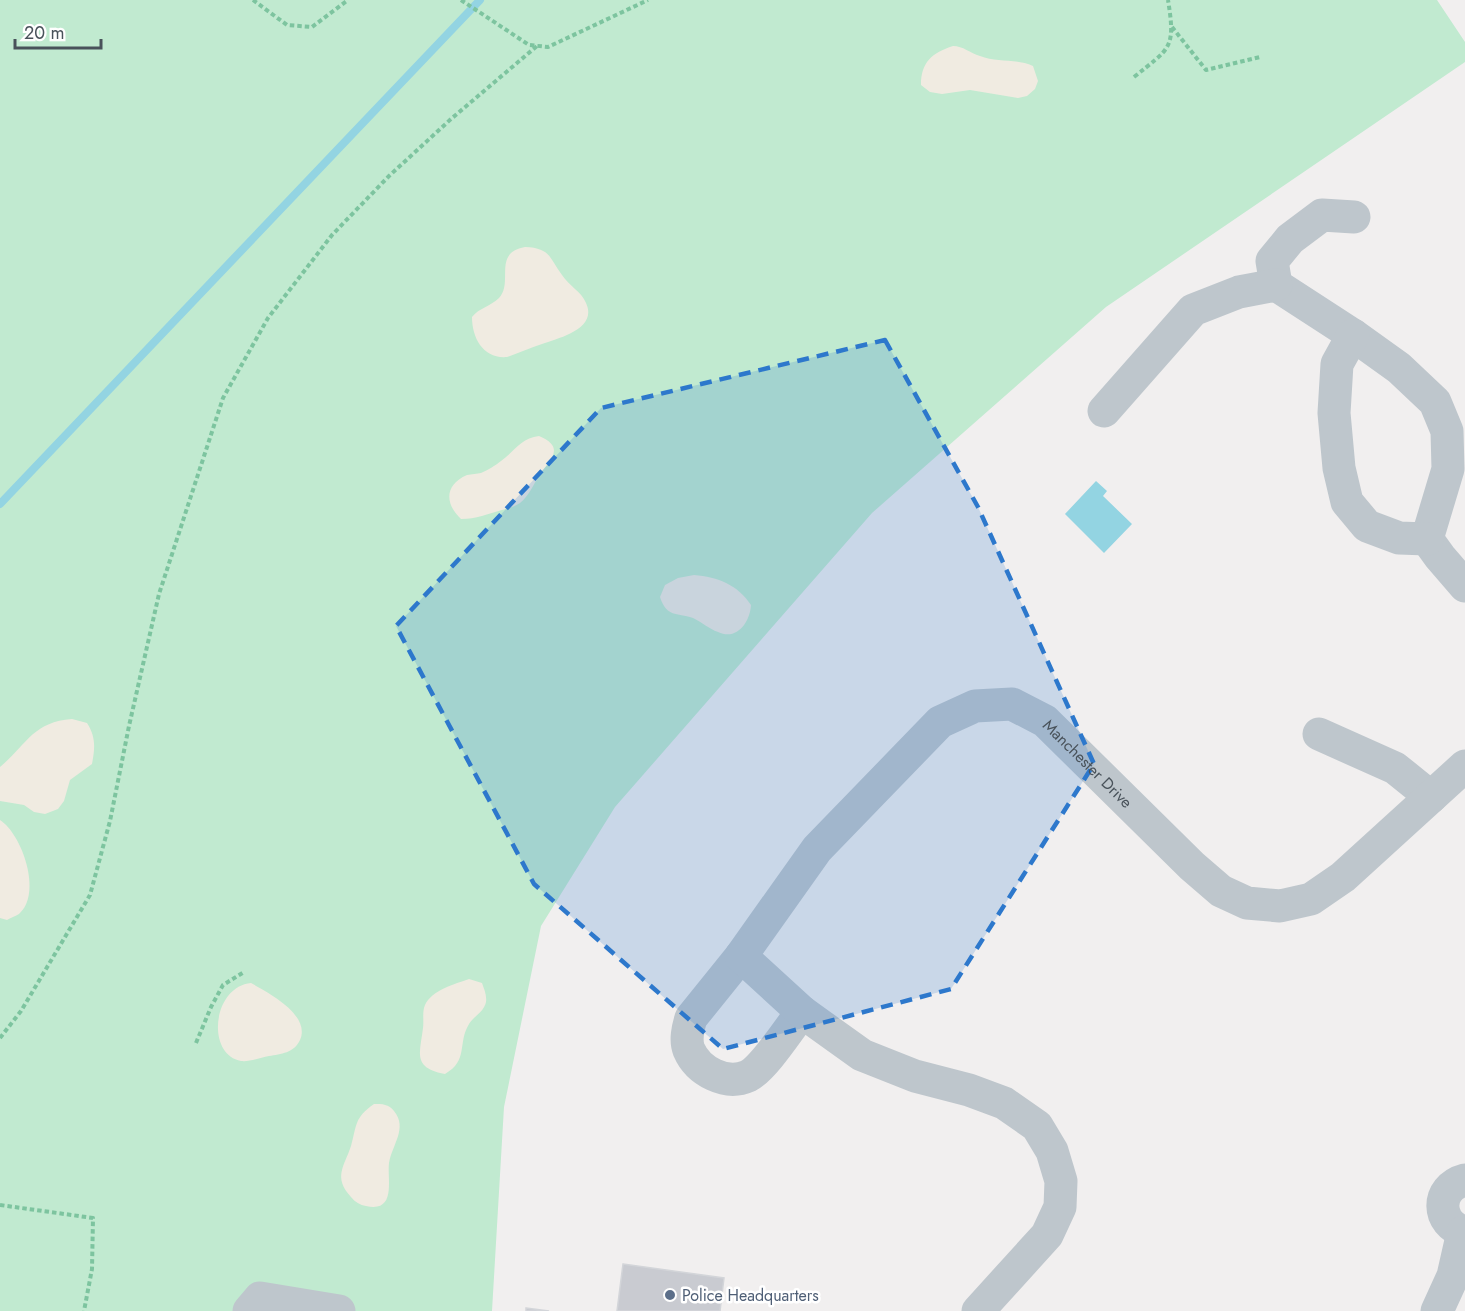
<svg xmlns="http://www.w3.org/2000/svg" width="1465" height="1311" viewBox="0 0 1465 1311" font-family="Jost,sans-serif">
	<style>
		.green { fill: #c1ead0 }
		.sand { fill: #f0ebe1 }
		.water { fill: #93d4e2 }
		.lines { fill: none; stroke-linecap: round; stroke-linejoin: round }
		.stream { stroke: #93d4e2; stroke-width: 8 }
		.building { fill: #c9cbd1; stroke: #d3d5d9; stroke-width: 1.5 }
		.path { stroke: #7dc49f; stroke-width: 4; stroke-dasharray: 4.5 3; stroke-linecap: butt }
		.minor { stroke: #bec6cc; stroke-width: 33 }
		.marked { fill: #2d78cc; fill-opacity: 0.2; stroke: #2d78cc; stroke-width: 4.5; stroke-dasharray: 12 8; stroke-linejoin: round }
		.service-dot { fill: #5c6f8a; stroke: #fff; stroke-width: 2 }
		.labels { text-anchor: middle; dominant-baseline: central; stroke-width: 5; stroke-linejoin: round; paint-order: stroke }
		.street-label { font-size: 16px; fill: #49525a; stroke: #fff }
		.service-label { font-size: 16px; fill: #4e5e75; stroke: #fff; text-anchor: start }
	</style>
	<rect width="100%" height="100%" fill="#f1efef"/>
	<path class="green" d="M0 0H1437L1465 42V62L1106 307 872 513 615 807 541 926 504 1107 492 1311H0Z"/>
	<g class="sand">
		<path d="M953 46C963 46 970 53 980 56 997 63 1016 58 1033 66L1038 81 1035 89 1027 96 1018 98 970 90 942 94 930 92 921 85C921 62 932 53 953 46Z"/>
		<path d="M525 247C550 248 549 257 562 275 569 286 581 291 586 303 598 329 559 338 542 344 530 348 519 353 507 357 484 359 472 339 472 317 479 308 491 306 499 298 514 282 492 253 525 247Z"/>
		<path d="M539 436C567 448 549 460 539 476 533 485 529 496 520 503 514 507 509 508 502 510 488 514 476 519 461 519 445 504 444 485 467 475 472 474 477 474 481 473 488 470 496 465 501 461 515 451 521 438 539 436Z"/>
		<path d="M694 575C718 577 738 585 751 605 750 622 737 641 718 632 709 629 702 622 693 618 676 612 667 618 660 597L665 585 678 578Z"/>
		<path d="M72 719 87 723C96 737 95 748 92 764L70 780 64 801 58 809 45 814 34 812 24 805 0 801V767C27 744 33 722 72 719Z"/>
		<path d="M0 820C22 834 43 894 19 914 16 916 10 918 7 920L0 918Z"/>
		<path d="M469 979 482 983C484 989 487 995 486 1002 484 1012 474 1016 469 1024 457 1044 469 1060 445 1074 412 1068 420 1053 423 1028 424 1021 422 1011 425 1005 432 990 455 984 469 979Z"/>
		<path d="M251 983C269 993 311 1015 300 1040 294 1053 281 1054 269 1056 260 1058 249 1062 241 1061 206 1055 212 987 251 983Z"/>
		<path d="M374 1104C382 1104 389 1104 394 1111 408 1128 392 1145 389 1163 387 1179 397 1213 366 1206 360 1205 355 1202 351 1197 333 1177 344 1167 351 1146 357 1125 354 1118 374 1104Z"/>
	</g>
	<path class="water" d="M1096 481 1107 491 1103 496 1132 524 1104 553 1065 514Z"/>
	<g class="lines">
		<path class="stream" d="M0 504 480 0"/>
	</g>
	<g class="building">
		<path d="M623 1264 724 1278 720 1311H617Z"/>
		<path d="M526 1308 549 1311H526Z"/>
	</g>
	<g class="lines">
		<g class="path">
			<path d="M253 0 287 25 312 27 348 0"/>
			<path d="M461 0 529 45 548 47 648 0"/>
			<path d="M1172 27 1206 70 1260 57"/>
			<path d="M1134 77C1170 48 1176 49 1168 0"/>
			<path d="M0 1038 21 1011 90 895 110 821 129 726 159 594 223 398 268 318 332 235 389 176 451 119 537 46"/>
			<path d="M196 1043 211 1007 223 985 244 972"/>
			<path d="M0 1205 93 1218 92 1269 84 1311"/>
		</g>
		<g class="minor">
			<path d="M1354 217 1322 215 1290 239 1272 261 1276 285 1353 335 1399 368 1435 402 1447 431 1448 469 1427 539 1440 557 1465 586"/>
			<path d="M1353 335 1337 364 1334 413 1339 468 1347 502 1367 526 1399 538 1427 539"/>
			<path d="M1104 411 1193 310 1239 292 1276 285"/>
			<path d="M1319 734 1395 768 1431 797"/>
			<path d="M741 956 691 1018C688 1028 685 1040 689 1050 698 1071 726 1086 748 1076 764 1068 790 1027 802 1012"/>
			<path d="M1465 1180C1435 1188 1436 1224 1465 1232"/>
			<path d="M249 1311 260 1298 339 1311"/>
			<path id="s1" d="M978 1311 1047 1235 1060 1207 1061 1181 1052 1151 1037 1126 1004 1103 969 1090 915 1076 862 1055 802 1012 741 956 817 849 940 722 975 706 1012 704 1045 721 1192 866 1221 891 1247 903 1280 906 1311 899 1343 877 1465 766"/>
			<path d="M1437 1311 1453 1276 1463 1232"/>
		</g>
	</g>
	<path class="marked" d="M885 340 978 507 1094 764 951 989 723 1049 534 884 396 626 601 408Z"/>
	<circle class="service-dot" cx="670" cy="1295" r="6"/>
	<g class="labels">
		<g class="street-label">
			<text stroke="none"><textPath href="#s1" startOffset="1048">Manchester Drive</textPath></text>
		</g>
		<g class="service-label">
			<text x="682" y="1295">Police Headquarters</text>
		</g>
	</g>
	<path d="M15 39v9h86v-9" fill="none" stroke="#49525a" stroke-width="3"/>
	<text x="24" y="39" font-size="18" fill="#49525a" stroke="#ffffff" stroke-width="4.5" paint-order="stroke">20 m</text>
</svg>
